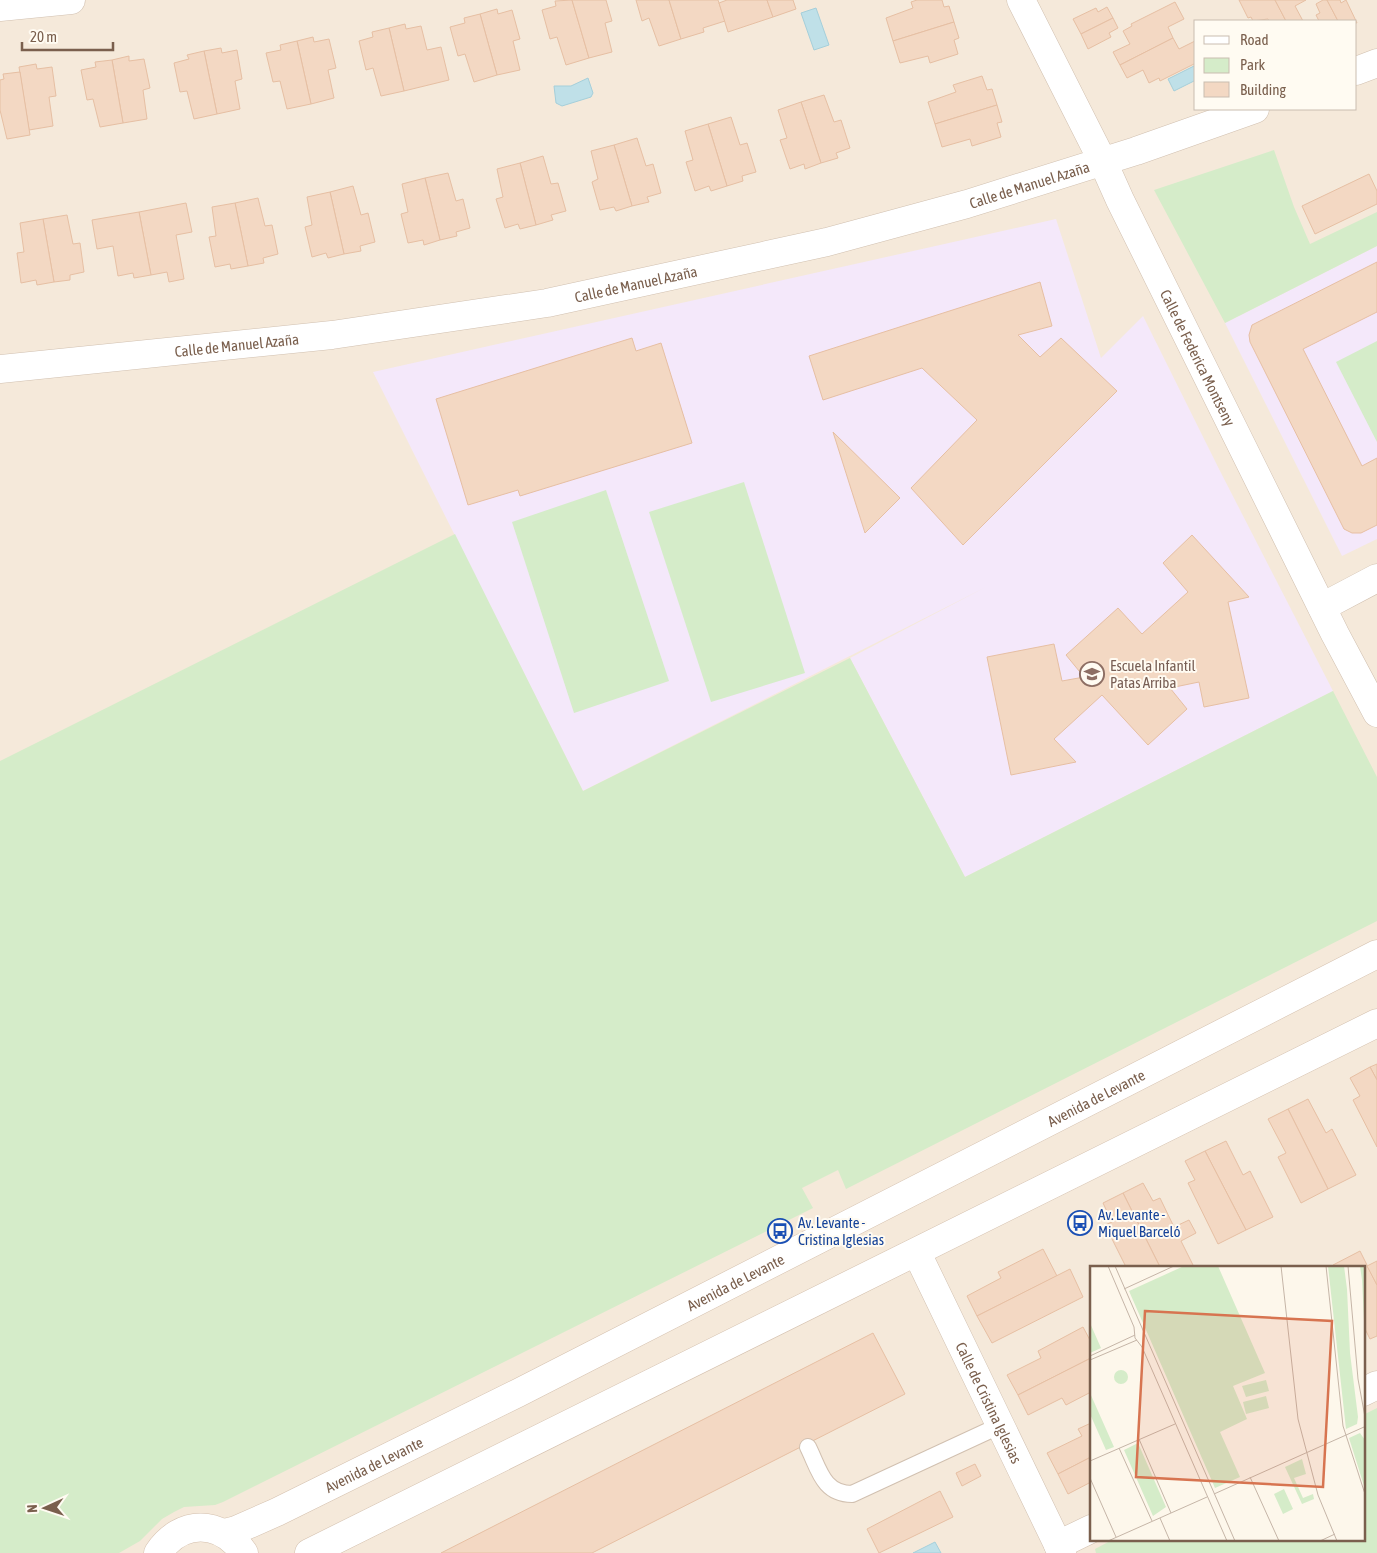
<svg xmlns="http://www.w3.org/2000/svg" width="1377" height="1553" viewBox="0 0 1377 1553" font-family="'Asap Condensed',sans-serif">
	<style>
		.residential { fill: #f5e9da; fill-rule: evenodd }
		.education { fill: #f4e8fa }
		.green { fill: #d5ecc9 }
		.water { fill: #bfe0e8; stroke: #a5cfda }
		.building { fill: #f3d8c3; stroke: #e6bfa3 }
		.lines { fill: none; stroke-linecap: round; stroke-linejoin: round }
		.lane-casing { stroke: #d1c0b0; stroke-width: 18 }
		.street-casing { stroke: #d1c0b0; stroke-width: 29 }
		.secondary-casing { stroke: #d4c0ae; stroke-width: 29 }
		.lane { stroke: #fff; stroke-width: 16 }
		.street { stroke: #fff; stroke-width: 28 }
		.secondary { stroke: #fff; stroke-width: 28 }
		.labels { text-anchor: middle; dominant-baseline: central; stroke-width: 4; stroke-linejoin: round; paint-order: stroke }
		.street-label { font-size: 15px; fill: #7a5f4d; stroke: #fffbf2 }
		.education-label { font-size: 15px; fill: #785e54; stroke: #fffbf2; text-anchor: start }
		.transit-label { font-size: 15px; fill: #164399; stroke: #fffbf2; text-anchor: start }
		.inset-road { fill: none; stroke: #c5b5a7; stroke-width: 1 }
		.view { fill: #d77450; fill-opacity: 0.15; stroke: #d77450; stroke-width: 2.5 }
		.inset-edge { fill: none; stroke: #7a5f4d; stroke-width: 2.5 }
	</style>
	<rect width="100%" height="100%" fill="#fdf7eb"/>
	<path class="residential" d="M0 0H1377V1553H0ZM1196 21H1356V109H1196ZM1091 1267H1363V1539H1091Z"/>
	<g class="education">
		<path d="M1056 219 1101 358 1143 316 1219 469 1333 691 965 877 850 658 986 587 583 791 373 372Z"/>
		<path d="M1377 246V539L1342 556 1225 323Z"/>
	</g>
	<g class="green">
		<path d="M1274 150 1294 207 1310 244 1377 212V246L1225 323 1154 190Z"/>
		<path d="M1377 341V442L1336 362Z"/>
		<path d="M744 482 805 673 711 702 649 512Z"/>
		<path d="M606 490 669 681 574 713 512 522Z"/>
		<path d="M455 534 583 791 850 658 965 877 1333 691 1377 777V921L846 1189 838 1170 802 1188 813 1208 223 1502 215 1505 184 1507 174 1512 162 1519 140 1541 119 1553H0V761Z"/>
		<path d="M1377 1408V1553H1096L1095 1549 1114 1539H1363V1415Z"/>
	</g>
	<g class="water">
		<path d="M816 8 829 45 814 50 801 13Z"/>
		<path d="M1196 65V80L1174 91 1168 79Z"/>
		<path d="M588 78 593 93 591 97 562 106 556 103 554 86H571Z"/>
		<path d="M935 1542 941 1553H913Z"/>
	</g>
	<g class="building">
		<path d="M572 0 589 58 566 65 557 37 550 39 542 10 556 6 555 1Z"/>
		<path d="M572 0H606L612 21 605 23 612 52 589 58Z"/>
		<path d="M636 0H669L681 39 659 46 649 18 642 21Z"/>
		<path d="M669 0H718L725 21 703 28 704 32 681 39Z"/>
		<path d="M727 0H767L773 17 728 32 719 3Z"/>
		<path d="M767 0H793L796 9 773 17Z"/>
		<path d="M917 0H942L944 7 949 6 954 22 893 41 886 18 913 8 911 2Z"/>
		<path d="M1239 0H1275L1286 21H1269L1268 19 1253 21 1251 17 1248 18Z"/>
		<path d="M1275 0H1306L1295 6 1303 21H1286Z"/>
		<path d="M1323 0H1327L1338 21H1319L1316 15 1320 13 1316 4Z"/>
		<path d="M1327 0H1340L1341 3 1346 0 1357 23 1338 21Z"/>
		<path d="M1175 2 1184 19 1168 27 1173 38 1120 65 1113 52 1130 44 1123 31 1132 26 1131 24Z"/>
		<path d="M1107 7 1113 18 1081 34 1073 19 1096 8 1098 12Z"/>
		<path d="M497 9 498 14 512 10 520 39 513 41 520 70 497 75 480 14Z"/>
		<path d="M480 14 497 75 474 82 465 54 458 56 450 27 465 23 464 18Z"/>
		<path d="M1113 18 1118 28 1109 33 1111 37 1088 49 1081 34Z"/>
		<path d="M954 22 959 38 954 40 958 54 930 63 928 56 900 63 893 41Z"/>
		<path d="M405 24 406 29 421 26 427 50 441 47 449 80 404 91 389 28Z"/>
		<path d="M389 28 404 91 381 96 373 68 366 70 359 41 373 37 372 32Z"/>
		<path d="M313 37 314 42 329 39 336 68 328 70 334 98 311 104 297 41Z"/>
		<path d="M1173 38 1179 49 1195 41 1196 63 1160 81 1159 78 1149 83 1143 70 1127 78 1120 65Z"/>
		<path d="M297 41 311 104 287 109 280 81 273 82 266 53 281 50 280 45Z"/>
		<path d="M221 48 222 53 237 50 242 79 235 81 240 109 217 114 204 51Z"/>
		<path d="M204 51 217 114 194 119 187 91 180 92 174 63 189 59 187 55Z"/>
		<path d="M129 56V61L144 59 150 88 143 90 147 119 123 123 112 60Z"/>
		<path d="M112 60 123 123 100 127 93 99 87 100 81 70 96 67 95 62Z"/>
		<path d="M36 64 37 69 52 67 56 96 49 97 53 126 29 130 19 67Z"/>
		<path d="M20 72 30 135 7 139 0 110V80L4 79 3 74Z"/>
		<path d="M982 76 987 90 992 89 997 105 935 124 928 102 956 92 953 85Z"/>
		<path d="M824 95 834 122 841 120 850 148 836 153 838 158 821 163 801 102Z"/>
		<path d="M801 102 821 163 805 169 804 164 790 169 780 140 787 138 778 110Z"/>
		<path d="M997 105 1002 122 997 123 1001 137 972 146 970 139 942 147 935 124Z"/>
		<path d="M731 117 740 145 747 143 756 172 742 176 743 181 727 186 708 124Z"/>
		<path d="M708 124 727 186 711 191 709 186 695 191 686 162 693 160 685 131Z"/>
		<path d="M637 138 646 166 653 164 661 193 647 197 649 202 632 206 614 145Z"/>
		<path d="M614 145 632 206 616 211 614 207 600 210 592 182 598 179 591 151Z"/>
		<path d="M543 156 551 184 558 183 566 211 551 215 553 220 536 225 520 163Z"/>
		<path d="M520 163 536 225 520 229 518 224 505 228 496 199 503 197 497 169Z"/>
		<path d="M448 173 456 201 463 199 470 228 456 232 457 236 440 240 425 178Z"/>
		<path d="M1369 174 1377 191V204L1315 234 1302 206Z"/>
		<path d="M425 178 440 240 424 245 423 240 408 243 401 214 408 212 402 184Z"/>
		<path d="M353 186 361 215 368 213 375 242 360 246 361 251 344 254 330 192Z"/>
		<path d="M330 192 344 254 328 258 326 253 312 257 305 227 312 225 307 197Z"/>
		<path d="M258 198 265 226 272 225 278 254 263 258 264 263 248 266 235 203Z"/>
		<path d="M186 203 192 232 176 235 184 279 169 282 167 272 151 275 139 212Z"/>
		<path d="M235 203 248 266 231 269 230 264 215 267 209 237 216 236 212 207Z"/>
		<path d="M139 212 151 275 134 278 133 273 118 276 113 246 97 249 92 220Z"/>
		<path d="M67 215 73 244 80 243 84 272 70 275V280L54 282 43 219Z"/>
		<path d="M43 219 54 282 37 285 36 280 21 283 17 253 24 252 20 223Z"/>
		<path d="M1377 262V312L1303 349 1362 466 1377 458V525L1361 533H1352L1344 529 1250 342 1249 335 1252 325Z"/>
		<path d="M1040 282 1052 326 1018 335 1040 357 1061 338 1117 391 963 545 911 488 977 420 922 368 823 400 809 356Z"/>
		<path d="M632 338 636 351 661 343 692 443 520 496 518 490 468 505 436 399Z"/>
		<path d="M833 432 900 498 865 533Z"/>
		<path d="M1192 535 1249 597 1228 602 1249 698 1204 707 1199 682 1170 688 1187 709 1148 745 1102 695 1054 739 1076 762 1011 775 987 657 1054 644 1062 681 1084 677 1066 655 1118 608 1142 634 1188 592 1163 563Z"/>
		<path d="M1377 1064V1080L1370 1067Z"/>
		<path d="M1370 1067 1377 1080V1147L1353 1100 1360 1096 1350 1078Z"/>
		<path d="M1308 1099 1326 1133 1332 1129 1356 1175 1328 1189 1288 1109Z"/>
		<path d="M1288 1109 1328 1189 1301 1203 1278 1157 1286 1153 1268 1119Z"/>
		<path d="M1226 1141 1243 1175 1250 1171 1273 1217 1246 1230 1205 1151Z"/>
		<path d="M1205 1151 1246 1230 1218 1244 1188 1183 1195 1180 1185 1161Z"/>
		<path d="M1143 1183 1153 1201 1160 1198 1174 1227 1189 1220 1196 1233 1181 1241 1194 1267H1160L1123 1193Z"/>
		<path d="M1123 1193 1160 1267H1126L1105 1225 1112 1222 1103 1203Z"/>
		<path d="M1043 1249 1057 1276 977 1316 967 1296 1001 1278 998 1272Z"/>
		<path d="M1360 1251 1377 1285V1336L1370 1339 1363 1325V1267H1334L1333 1265Z"/>
		<path d="M1377 1261V1285L1367 1266Z"/>
		<path d="M1070 1269 1083 1297 992 1343 977 1316Z"/>
		<path d="M1083 1327 1091 1342V1358L1018 1395 1007 1375 1041 1358 1038 1351Z"/>
		<path d="M873 1333 905 1394 592 1553H441Z"/>
		<path d="M1091 1358V1392L1066 1405 1062 1398 1028 1415 1018 1395Z"/>
		<path d="M1091 1423V1457L1058 1474 1047 1453 1082 1436 1078 1429Z"/>
		<path d="M1091 1457V1482L1068 1494 1058 1474Z"/>
		<path d="M975 1464 981 1476 962 1486 956 1473Z"/>
		<path d="M940 1491 953 1517 879 1553 867 1529Z"/>
	</g>
	<g class="lines">
		<defs>
			<path id="lane" d="M808 1447C819 1469 823 1494 852 1494L1001 1425"/>
			<g id="street">
				<path id="s1" d="M1021 0 1103 162 1120 200 1335 634 1377 713"/>
				<path d="M0 7 71 0"/>
				<path d="M1356 71 1377 63"/>
				<path id="s2" d="M0 369 332 335 547 303 827 242 967 204 1136 151 1255 109"/>
				<path d="M1322 607 1377 578"/>
				<path id="s3" d="M917 1253 1062 1553"/>
				<path d="M1363 1392 1377 1385"/>
				<path d="M1058 1545 1091 1529"/>
			</g>
			<g id="secondary">
				<path id="s4" d="M224 1533 236 1530 277 1512 518 1393 1377 954"/>
				<path d="M158 1553C181 1519 220 1519 244 1553"/>
				<path d="M309 1553 1377 1023"/>
			</g>
		</defs>
		<use href="#lane" class="lane-casing"/>
		<use href="#street" class="street-casing"/>
		<use href="#secondary" class="secondary-casing"/>
		<use href="#lane" class="lane"/>
		<use href="#street" class="street"/>
		<use href="#secondary" class="secondary"/>
	</g>
	<defs>
		<symbol id="school-ring" viewBox="-11 -11 22 22"><circle r="9.5" fill="#fffbf2" stroke="#8d6e63" stroke-width="1.5"/><path d="M0-5L7-2L0 1L-7-2ZM-4 1L0 2.5L4 1V4Q0 6-4 4Z" fill="#8d6e63"/></symbol>
		<symbol id="bus-ring" viewBox="-11 -11 22 22"><circle r="9.5" fill="#fffbf2" stroke="#1a4fb4" stroke-width="1.5"/><path d="M-5-6H5V4H4V6H2V4H-2V6H-4V4H-5ZM-3.5-4V0h7V-4ZM-3.5 1.2v1.5H-2V1.2ZM2 1.2v1.5H3.5V1.2Z" fill="#1a4fb4"/></symbol>
	</defs>
	<g fill-rule="evenodd">
		<use href="#school-ring" x="1078" y="660" width="28" height="28"/>
		<use href="#bus-ring" x="1066" y="1209" width="28" height="28"/>
		<use href="#bus-ring" x="766" y="1217" width="28" height="28"/>
	</g>
	<g class="labels">
		<g class="street-label">
			<text stroke="none"><textPath href="#s2" startOffset="1048">Calle de Manuel Azaña</textPath></text>
			<text stroke="none"><textPath href="#s2" startOffset="642">Calle de Manuel Azaña</textPath></text>
			<text stroke="none"><textPath href="#s2" startOffset="238">Calle de Manuel Azaña</textPath></text>
			<text stroke="none"><textPath href="#s1" startOffset="399">Calle de Federica Montseny</textPath></text>
			<text stroke="none"><textPath href="#s4" startOffset="975">Avenida de Levante</textPath></text>
			<text stroke="none"><textPath href="#s4" startOffset="570">Avenida de Levante</textPath></text>
			<text stroke="none"><textPath href="#s3" startOffset="166">Calle de Cristina Iglesias</textPath></text>
			<text stroke="none"><textPath href="#s4" startOffset="165">Avenida de Levante</textPath></text>
		</g>
		<g class="education-label">
			<text x="1110" y="665">Escuela Infantil<tspan x="1110" dy="17">Patas Arriba</tspan></text>
		</g>
		<g class="transit-label">
			<text x="1098" y="1214">Av. Levante -<tspan x="1098" dy="17">Miquel Barceló</tspan></text>
			<text x="798" y="1222">Av. Levante -<tspan x="798" dy="17">Cristina Iglesias</tspan></text>
		</g>
	</g>
	<g transform="translate(1090 1266)">
		<rect width="275" height="275" fill="#fdf7eb"/>
		<path d="M94 0H128L175 107 143 120 157 153 130 166 150 211 125 222 39 25ZM238 0H254L257 23 260 87 268 151 267 158 256 163ZM270 0H275V74L272 14ZM0 57 11 82 0 87ZM24 111a7 7 0 1 1 14 0a7 7 0 1 1-14 0ZM176 114 179 125 156 131 152 120ZM0 127 24 181 16 184 0 148ZM176 130 179 142 156 148 153 136ZM270 167 275 174V223L259 172ZM48 177 76 241 63 250 34 184ZM212 193 216 208 204 212 213 232 223 228 224 233 212 238 195 201ZM194 223 203 243 193 248 184 228Z" fill="#d5ecc9"/>
		<path class="inset-road" d="M18 0 44 61 45 72 52 81 137 275M25 0 145 275M191 0 208 153 228 229 247 275M236 0 253 160 275 228M258 0 268 113 275 151M34 23 84 0M0 90 45 69M0 94 47 74M49 173 81 247M29 182 62 255M0 195 85 158M160 211 189 275M0 212 26 271M124 228 274 161M70 252 80 275M18 275 117 231M230 275 245 268"/>
		<path class="view" d="M55 45 242 55 233 221 46 211Z"/>
		<rect width="275" height="275" class="inset-edge"/>
	</g>
	<rect x="1194" y="20" width="162" height="90" fill="#fffbf2" stroke="#cabdb0"/>
	<rect x="1204" y="36" width="25" height="8" fill="#ffffff" stroke="#cabdb0"/>
	<text x="1240" y="45" font-size="15" fill="#7a5f4d">Road</text>
	<rect x="1204" y="58" width="25" height="15" fill="#d5ecc9" stroke="#cabdb0"/>
	<text x="1240" y="70" font-size="15" fill="#7a5f4d">Park</text>
	<rect x="1204" y="82" width="25" height="15" fill="#f3d8c3" stroke="#cabdb0"/>
	<text x="1240" y="95" font-size="15" fill="#7a5f4d">Building</text>
	<g transform="translate(45 1508) rotate(267)" stroke="#fffbf2" stroke-width="4" paint-order="stroke">
	<path d="M0-4L9 19L0 12L-9 19Z" fill="#7a5f4d"/>
	<text y="-8" font-size="14" font-weight="bold" text-anchor="middle" fill="#7a5f4d">N</text>
	</g>
	<path d="M22 42v8h91v-8" fill="none" stroke="#7a5f4d" stroke-width="2.5"/>
	<text x="30" y="42" font-size="15" fill="#7a5f4d" stroke="#fffbf2" stroke-width="4" paint-order="stroke">20 m</text>
</svg>
